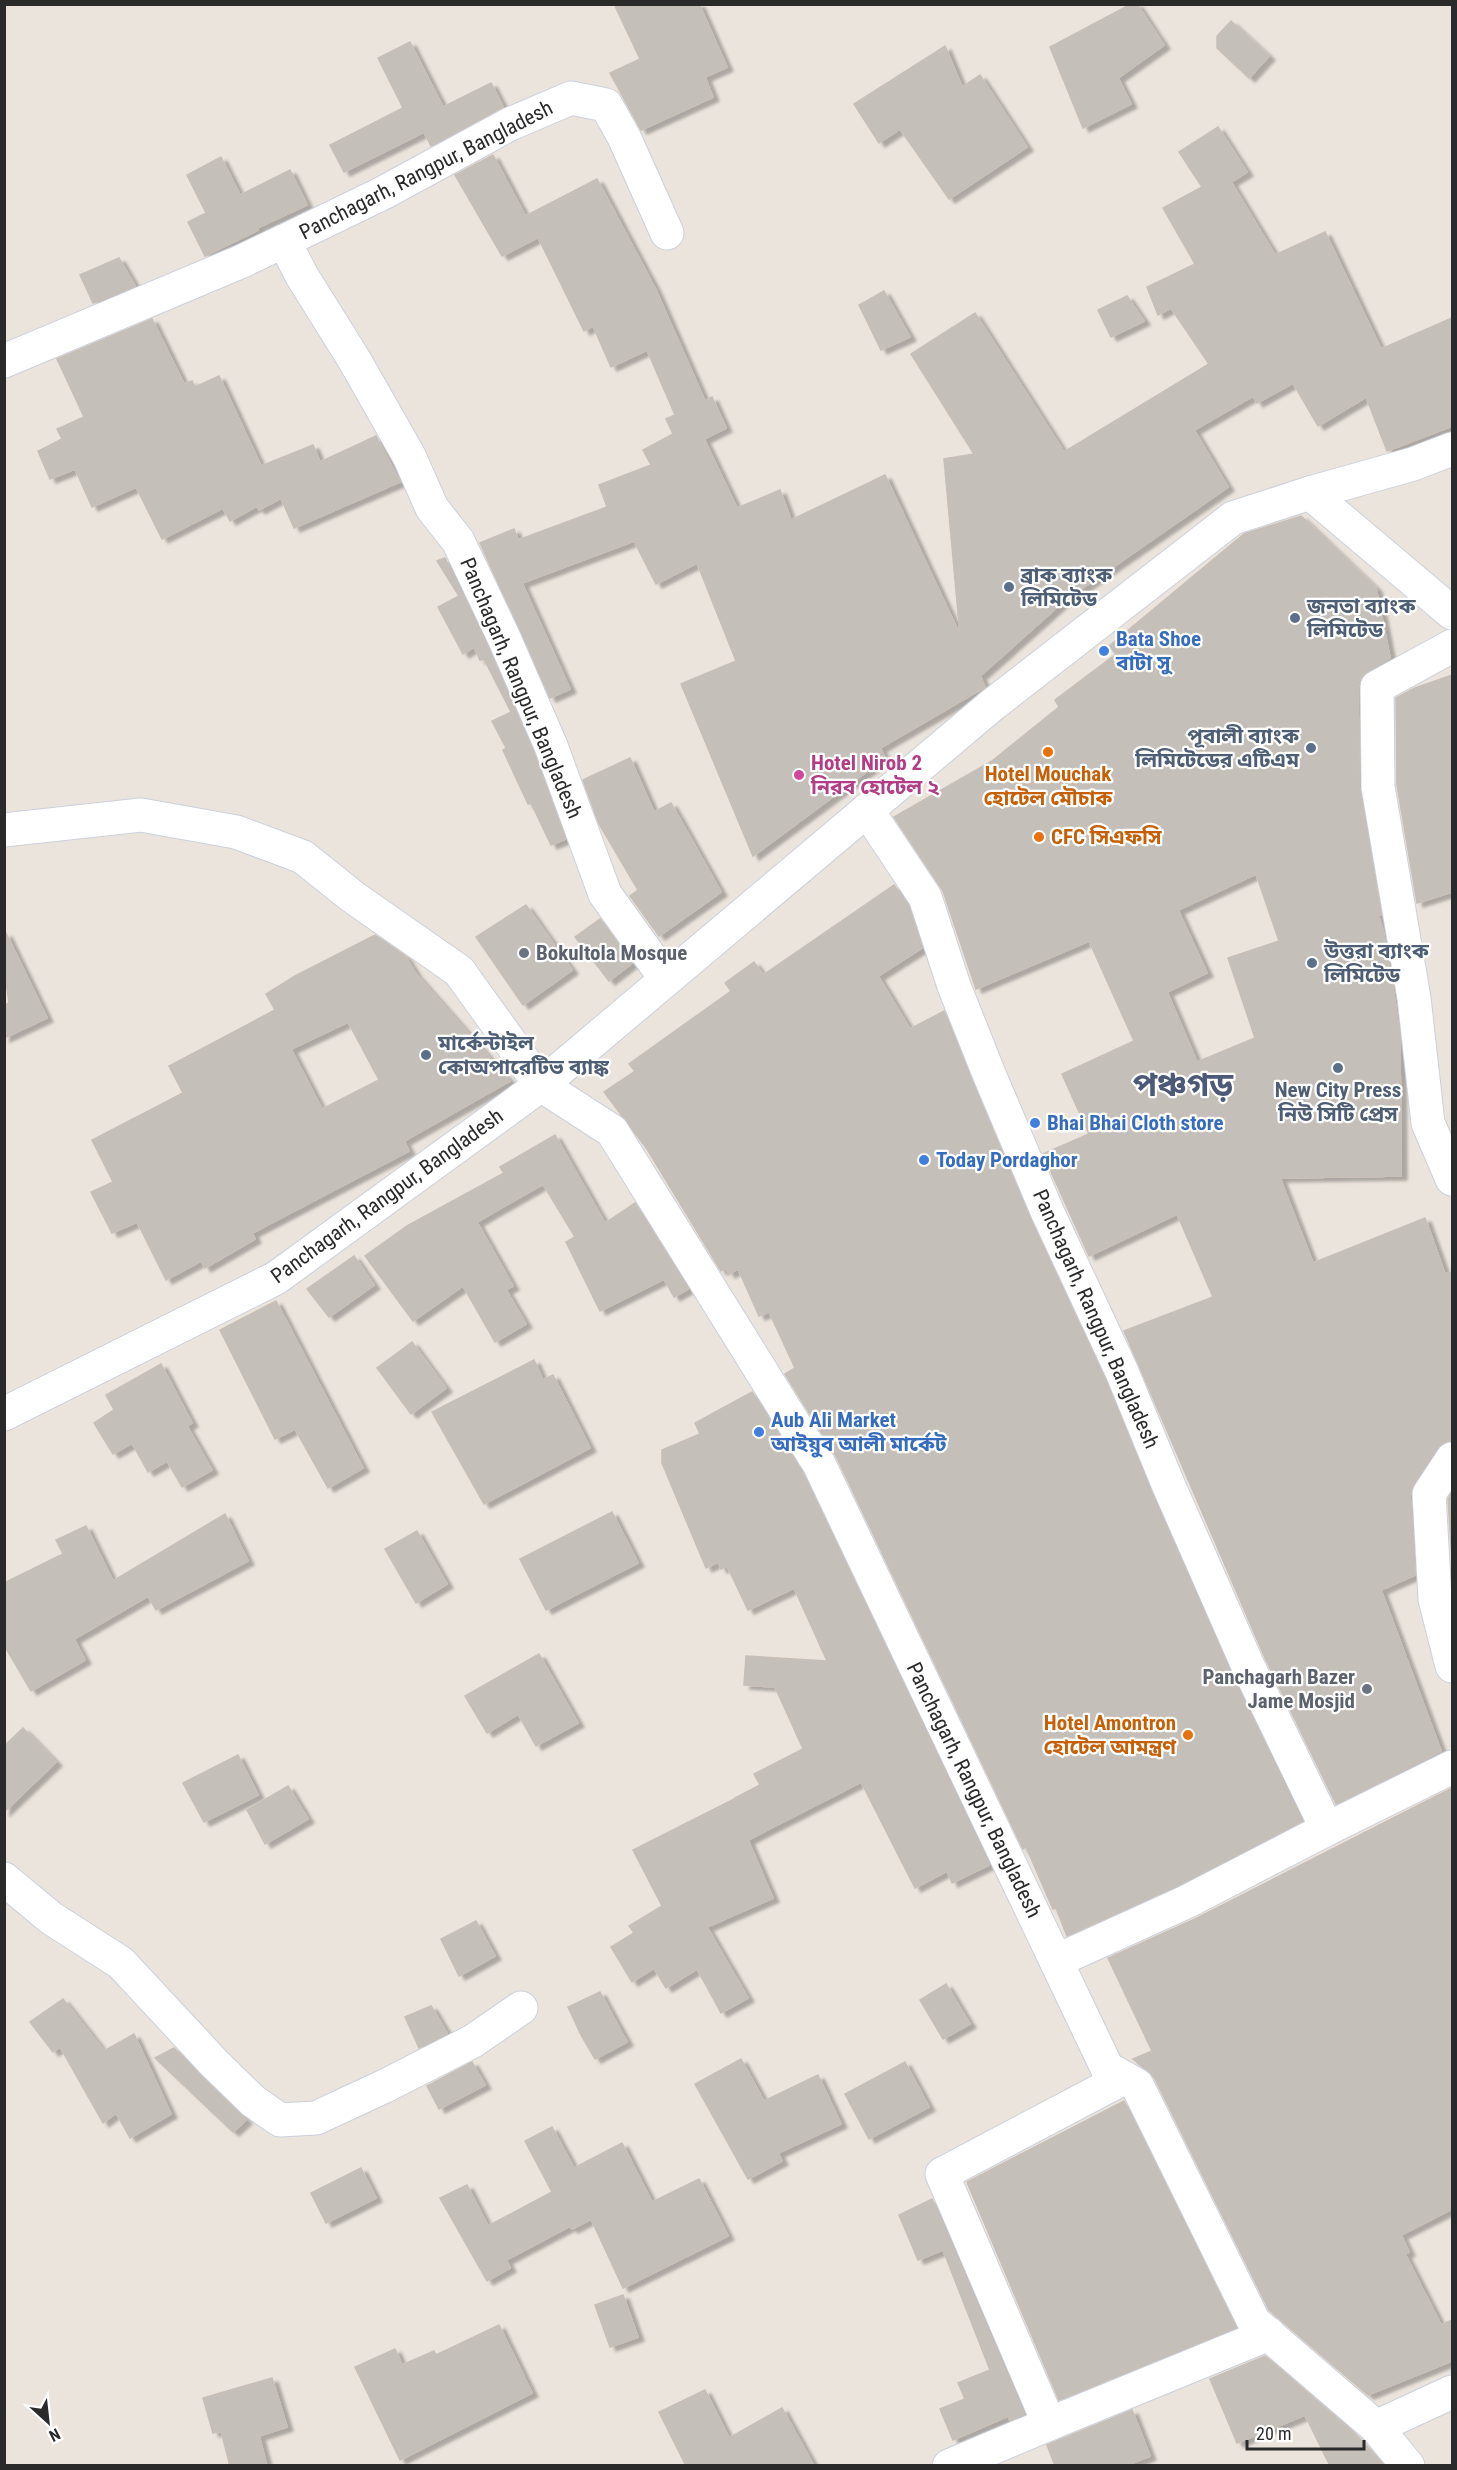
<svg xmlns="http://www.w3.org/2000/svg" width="1457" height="2470" viewBox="0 0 1457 2470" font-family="'Roboto Condensed','Noto Sans Bengali',sans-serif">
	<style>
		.building { fill: #c4bfb8; stroke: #c7bfb7; stroke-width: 1.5; fill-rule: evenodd; filter: url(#shadow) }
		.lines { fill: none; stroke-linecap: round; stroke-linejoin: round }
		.street-casing { stroke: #cbd0db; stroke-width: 35 }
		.secondary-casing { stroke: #cbd0db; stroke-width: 35 }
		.street { stroke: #fff; stroke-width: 33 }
		.secondary { stroke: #fff; stroke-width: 33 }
		.service-dot { fill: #5c6f8a; stroke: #fff; stroke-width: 2 }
		.shop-dot { fill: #3f7fe0; stroke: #fff; stroke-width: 2 }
		.food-dot { fill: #e8710a; stroke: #fff; stroke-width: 2 }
		.hotel-dot { fill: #d1479c; stroke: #fff; stroke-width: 2 }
		.worship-dot { fill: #6b7280; stroke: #fff; stroke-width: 2 }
		.labels { text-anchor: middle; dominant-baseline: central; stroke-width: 4.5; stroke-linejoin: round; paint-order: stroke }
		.street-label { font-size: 21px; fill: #2a2a2a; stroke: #fff }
		.service-label { font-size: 21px; font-weight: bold; fill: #4e5e75; stroke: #fff; text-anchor: start }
		.shop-label { font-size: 21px; font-weight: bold; fill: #366cbe; stroke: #fff; text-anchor: start }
		.hotel-label { font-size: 21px; font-weight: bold; fill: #b23c85; stroke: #fff; text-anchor: start }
		.food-label { font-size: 21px; font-weight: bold; fill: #c56008; stroke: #fff }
		.worship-label { font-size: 21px; font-weight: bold; fill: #5b616d; stroke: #fff; text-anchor: start }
		.town-label { font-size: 33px; font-weight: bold; fill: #4d5978; stroke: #fff }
	</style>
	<defs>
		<filter id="shadow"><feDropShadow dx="6" dy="4" stdDeviation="1.5" flood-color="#0004"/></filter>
	</defs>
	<rect width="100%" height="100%" fill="#ebe4dd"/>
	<g class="building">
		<path d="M614 4H699L727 67 705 77 713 97 641 130 610 73 640 59Z"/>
		<path d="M1131 4H1137L1164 45 1118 78 1131 104 1083 128 1050 47Z"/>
		<path d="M1231 21 1269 56 1249 78 1217 48V36Z"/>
		<path d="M410 42 443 107 491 83 503 107 431 146 424 132 344 172 330 145 403 108 378 58Z"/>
		<path d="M945 46 962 87 980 75 1027 147 949 199 900 129 879 143 854 104Z"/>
		<path d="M1218 127 1247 172 1231 182 1275 255 1325 232 1381 349 1452 318V426L1387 451 1366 397 1318 426 1293 383 1257 403 1253 396 1194 430 1228 487 1063 602 980 676 985 687 880 748 885 758 753 856 681 684 736 661 697 563 656 584 634 541 522 583 570 689 550 698 480 543 514 529 518 540 607 507 599 485 651 465 643 450 673 434 666 419 675 415 647 350 611 367 593 326 584 331 527 215 597 179 655 288 705 401 712 397 726 428 704 439 737 508 780 490 791 520 885 475 960 635 944 459 974 454 911 354 975 313 1064 452 1209 364 1171 308 1158 315 1147 287 1195 264 1163 208 1202 187 1179 152Z"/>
		<path d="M493 155 537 238 502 256 455 175Z"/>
		<path d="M221 157 240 195 290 170 307 205 257 228 258 230 205 256 188 222 206 213 187 175Z"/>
		<path d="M119 258 135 286 93 303 80 275Z"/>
		<path d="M884 291 910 337 881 350 859 305Z"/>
		<path d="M1127 296 1144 321 1111 337 1098 310Z"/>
		<path d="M152 319 184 384 192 381 195 387 219 376 261 466 313 445 320 462 376 436 400 482 294 528 281 498 259 510 257 506 230 521 223 508 162 539 136 487 92 507 75 469 50 479 38 451 62 439 57 429 84 417 57 359Z"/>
		<path d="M1301 516 1376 588 1390 658 1368 671 1361 678 1358 687 1359 787 1381 915H1378L1383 930 1395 1001 1400 1040 1401 1176 1280 1178 1313 1263 1425 1218 1445 1274 1452 1272V1440L1443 1443 1436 1449 1413 1484 1410 1495 1415 1575 1381 1590 1441 1751 1336 1804 1265 1658 1124 1331 1213 1297 1177 1214 1089 1256 1043 1154 1089 1134 1062 1074 1134 1041 1089 941 976 989 943 891 894 817 992 761 1059 707 1055 700 1116 654 1109 646 1244 534ZM1256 874 1279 941 1228 958 1255 1038 1197 1062 1167 992 1207 973 1178 910Z"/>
		<path d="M445 558 488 648 534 753 565 839 551 845 531 803 528 804 503 750 506 748 492 721 511 712 484 659 480 660 474 647 463 654 438 607 459 596 437 561Z"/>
		<path d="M1452 675V892L1417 903 1397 785 1396 698 1415 688Z"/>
		<path d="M630 758 654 812 671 803 721 892 659 936 630 896 638 890 599 824 583 780Z"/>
		<path d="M894 885 908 905 922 948 878 976 910 1029 944 1011 1030 1218 1105 1380 1151 1492 1231 1674 1302 1821 1178 1885 1067 1936 1056 1908 1053 1909 1026 1847 1023 1849 836 1456 785 1374 795 1368 769 1312 759 1316 738 1269 729 1274 726 1268 721 1271 647 1149 604 1092 635 1071 629 1064 731 991 725 983 754 962 763 975Z"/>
		<path d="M526 905 572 970 523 1005 476 937Z"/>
		<path d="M600 919 632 963 609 981 575 937Z"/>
		<path d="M6 933 47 1018 4 1038V1005L9 1003 4 970V934Z"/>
		<path d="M375 935 405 956 416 974 510 1081 404 1141 409 1151 252 1233 255 1239 205 1268 201 1261 166 1280 137 1222 112 1233 91 1192 113 1182 92 1140 183 1093 169 1066 275 1010 266 994 295 976ZM348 1022 379 1080 322 1109 291 1049Z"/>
		<path d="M555 1135 605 1223 635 1203 688 1289 674 1297 664 1279 600 1311 566 1242 575 1237 543 1184 477 1222 513 1286 506 1290 526 1324 495 1342 463 1286 413 1321 365 1256 407 1226 504 1173 500 1167Z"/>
		<path d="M354 1256 374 1285 329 1317 307 1289Z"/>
		<path d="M276 1301 363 1468 328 1488 295 1429 275 1439 220 1330Z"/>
		<path d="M412 1342 446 1388 411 1414 377 1368Z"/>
		<path d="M534 1360 543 1380 553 1375 590 1448 484 1504 432 1412Z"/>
		<path d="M161 1364 192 1423 187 1426 212 1470 182 1487 167 1461 148 1472 132 1443 113 1454 94 1423 114 1410 106 1395Z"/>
		<path d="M752 1392 803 1473 989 1865 952 1883 947 1871 915 1888 861 1782 748 1840 773 1898 707 1927 748 1998 721 2013 697 1969 666 1988 654 1968 632 1982 611 1947 634 1933 629 1926 662 1906 633 1850 734 1799 735 1801V1798L760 1785 754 1774 803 1749 775 1687 744 1685 746 1656 827 1661 794 1588 748 1610 727 1566 721 1569 718 1562 706 1568 662 1463V1450L700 1434 695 1423Z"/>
		<path d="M1452 1492V1560L1448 1499Z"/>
		<path d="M612 1512 638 1563 546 1610 520 1559Z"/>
		<path d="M225 1514 248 1561 156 1610 148 1596 74 1639 85 1660 31 1691 4 1645V1583L63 1554 56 1540 86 1526 113 1581Z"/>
		<path d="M417 1531 447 1584 416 1603 385 1549Z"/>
		<path d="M539 1654 578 1723 536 1746 518 1714 487 1733 465 1696Z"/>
		<path d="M23 1728 56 1762 4 1812V1746Z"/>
		<path d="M238 1755 258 1795 204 1822 183 1783Z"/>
		<path d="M288 1786 308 1819 265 1844 247 1810Z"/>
		<path d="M1452 1788V2209L1401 2235 1409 2252 1405 2254 1441 2325 1452 2320V2361L1368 2395 1269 2310 1154 2077 1133 2059 1152 2051 1108 1958 1195 1919Z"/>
		<path d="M476 1921 495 1956 459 1976 441 1939Z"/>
		<path d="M946 1984 970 2024 943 2039 920 2000Z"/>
		<path d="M600 1992 627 2042 595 2059 581 2035 568 2007Z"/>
		<path d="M63 1999 104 2051 134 2034 171 2114 130 2138 116 2113 103 2123 60 2047 53 2052 30 2022Z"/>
		<path d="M431 2006 447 2033 419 2048 405 2017Z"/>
		<path d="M174 2048 246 2120 233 2132 155 2058Z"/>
		<path d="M741 2059 764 2101 818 2075 841 2124 778 2153 782 2161 748 2179 695 2084Z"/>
		<path d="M472 2062 485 2085 439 2109 427 2086Z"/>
		<path d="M905 2062 929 2107 869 2139 845 2094Z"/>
		<path d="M1124 2101 1236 2327 1059 2400 967 2182Z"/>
		<path d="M552 2127 574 2168 622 2143 652 2202 699 2179 728 2236 623 2288 591 2219 572 2229 570 2226 506 2260 510 2268 487 2281 440 2198 467 2185 488 2226 552 2192 525 2141Z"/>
		<path d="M361 2168 376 2198 326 2223 311 2193Z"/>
		<path d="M932 2199 1024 2414 1010 2420 1008 2416 953 2440 940 2409 965 2399 958 2383 990 2370 943 2250 918 2260 899 2215Z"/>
		<path d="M623 2295 638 2337 610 2347 595 2305Z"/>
		<path d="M499 2325 532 2393 400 2460 355 2367 395 2349 402 2365 434 2351 436 2355Z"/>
		<path d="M1265 2356 1341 2422 1383 2466H1330L1305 2415 1237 2443 1210 2379Z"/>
		<path d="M272 2378 287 2427 259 2436 267 2466H230L221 2431 213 2433 203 2398Z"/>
		<path d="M705 2390 729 2438 782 2408 814 2466H682L685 2464 659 2412Z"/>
		<path d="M1132 2410 1150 2456 1125 2466H1055L1047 2445Z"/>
	</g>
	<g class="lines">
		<defs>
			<g id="street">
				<path d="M284 241 383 193 510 124 571 98 606 105 624 137 667 233"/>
				<path d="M4 361 240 262 284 241 302 276 355 361 409 456 432 508 458 541 505 640 551 746 605 894 666 979"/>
				<path d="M1452 646 1377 687 1378 787 1414 998 1428 1123 1452 1179"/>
				<path d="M867 810 925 897 954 986 989 1074 1047 1211 1122 1372 1168 1484 1248 1666 1327 1829 1186 1902 1056 1961"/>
				<path d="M4 830 141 815 236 832 303 857 353 897 459 971 541 1085 612 1131 819 1464 1107 2068 1137 2085 1254 2322 1376 2427 1452 2392"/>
				<path d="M1452 1459 1429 1494 1435 1599 1452 1666"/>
				<path d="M1327 1829 1452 1767"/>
				<path d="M4 1879 51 1918 121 1963 214 2063 253 2101 280 2120 316 2118 385 2086 473 2041 521 2008"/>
				<path d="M1124 2078 942 2174 1049 2424 1269 2334"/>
				<path d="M1376 2427 1408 2466"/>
				<path d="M949 2466 1049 2424"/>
			</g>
			<g id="secondary">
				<path d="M1310 493 1413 464 1452 449"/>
				<path d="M4 1414 276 1278 541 1085 992 705 1233 518 1310 493 1452 613"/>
			</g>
		</defs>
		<use href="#street" class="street-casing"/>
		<use href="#secondary" class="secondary-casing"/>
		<use href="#street" class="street"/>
		<use href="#secondary" class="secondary"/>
	</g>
	<g class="service-dot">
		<circle cx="1009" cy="587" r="6"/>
		<circle cx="1295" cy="618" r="6"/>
		<circle cx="1311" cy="748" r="6"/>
		<circle cx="1312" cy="963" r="6"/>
		<circle cx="426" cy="1055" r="6"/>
		<circle cx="1338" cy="1068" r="6"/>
	</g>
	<g class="shop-dot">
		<circle cx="1104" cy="651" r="6"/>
		<circle cx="1035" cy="1123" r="6"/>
		<circle cx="924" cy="1160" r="6"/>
		<circle cx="759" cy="1432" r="6"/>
	</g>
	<g class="food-dot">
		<circle cx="1048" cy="752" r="6"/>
		<circle cx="1039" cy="837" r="6"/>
		<circle cx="1188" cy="1735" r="6"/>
	</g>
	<circle class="hotel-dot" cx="799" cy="775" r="6"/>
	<g class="worship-dot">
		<circle cx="524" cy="953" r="6"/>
		<circle cx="1367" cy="1689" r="6"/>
	</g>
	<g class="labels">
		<g class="street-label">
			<text transform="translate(426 170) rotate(-27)">Panchagarh, Rangpur, Bangladesh</text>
			<text transform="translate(521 688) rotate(67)">Panchagarh, Rangpur, Bangladesh</text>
			<text transform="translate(387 1196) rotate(-36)">Panchagarh, Rangpur, Bangladesh</text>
			<text transform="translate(1096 1319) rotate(66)">Panchagarh, Rangpur, Bangladesh</text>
			<text transform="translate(974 1790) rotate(64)">Panchagarh, Rangpur, Bangladesh</text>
		</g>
		<g class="service-label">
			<text x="1021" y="575">ব্রাক ব্যাংক<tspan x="1021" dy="24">লিমিটেড</tspan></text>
			<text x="1307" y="606">জনতা ব্যাংক<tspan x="1307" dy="24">লিমিটেড</tspan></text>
			<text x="1299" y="736" text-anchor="end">পূবালী ব্যাংক<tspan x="1299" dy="24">লিমিটেডের এটিএম</tspan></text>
			<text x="1324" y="951">উত্তরা ব্যাংক<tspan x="1324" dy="24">লিমিটেড</tspan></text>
			<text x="438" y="1043">মার্কেন্টাইল<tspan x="438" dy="24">কোঅপারেটিভ ব্যাঙ্ক</tspan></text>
			<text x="1338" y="1090" text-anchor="middle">New City Press<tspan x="1338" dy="24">নিউ সিটি প্রেস</tspan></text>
		</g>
		<g class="shop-label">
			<text x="1116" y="639">Bata Shoe<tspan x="1116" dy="24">বাটা সু</tspan></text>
			<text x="1047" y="1123">Bhai Bhai Cloth store</text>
			<text x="936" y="1160">Today Pordaghor</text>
			<text x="771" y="1420">Aub Ali Market<tspan x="771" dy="24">আইয়ুব আলী মার্কেট</tspan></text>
		</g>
		<g class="hotel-label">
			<text x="811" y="763">Hotel Nirob 2<tspan x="811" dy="24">নিরব হোটেল ২</tspan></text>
		</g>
		<g class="food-label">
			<text x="1048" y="774">Hotel Mouchak<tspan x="1048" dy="24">হোটেল মৌচাক</tspan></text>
			<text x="1051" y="837" text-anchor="start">CFC সিএফসি</text>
			<text x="1176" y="1723" text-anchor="end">Hotel Amontron<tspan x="1176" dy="24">হোটেল আমন্ত্রণ</tspan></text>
		</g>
		<g class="worship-label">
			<text x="536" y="953">Bokultola Mosque</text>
			<text x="1355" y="1677" text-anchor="end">Panchagarh Bazer<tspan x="1355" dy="24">Jame Mosjid</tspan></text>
		</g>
		<g class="town-label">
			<text x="1183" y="1084">পঞ্চগড়</text>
		</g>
	</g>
	<rect width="1457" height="2470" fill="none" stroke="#2a2a2a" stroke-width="12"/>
	<g transform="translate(48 2422) rotate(153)" stroke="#ffffff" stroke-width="4.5" paint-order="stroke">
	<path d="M0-4.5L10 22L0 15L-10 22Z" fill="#2a2a2a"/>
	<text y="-9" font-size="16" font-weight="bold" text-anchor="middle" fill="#2a2a2a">N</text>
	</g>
	<path d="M1247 2440v9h117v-9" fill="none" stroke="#2a2a2a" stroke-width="3"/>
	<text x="1256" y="2440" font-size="18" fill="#2a2a2a" stroke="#ffffff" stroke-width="4.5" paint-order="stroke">20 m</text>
</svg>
